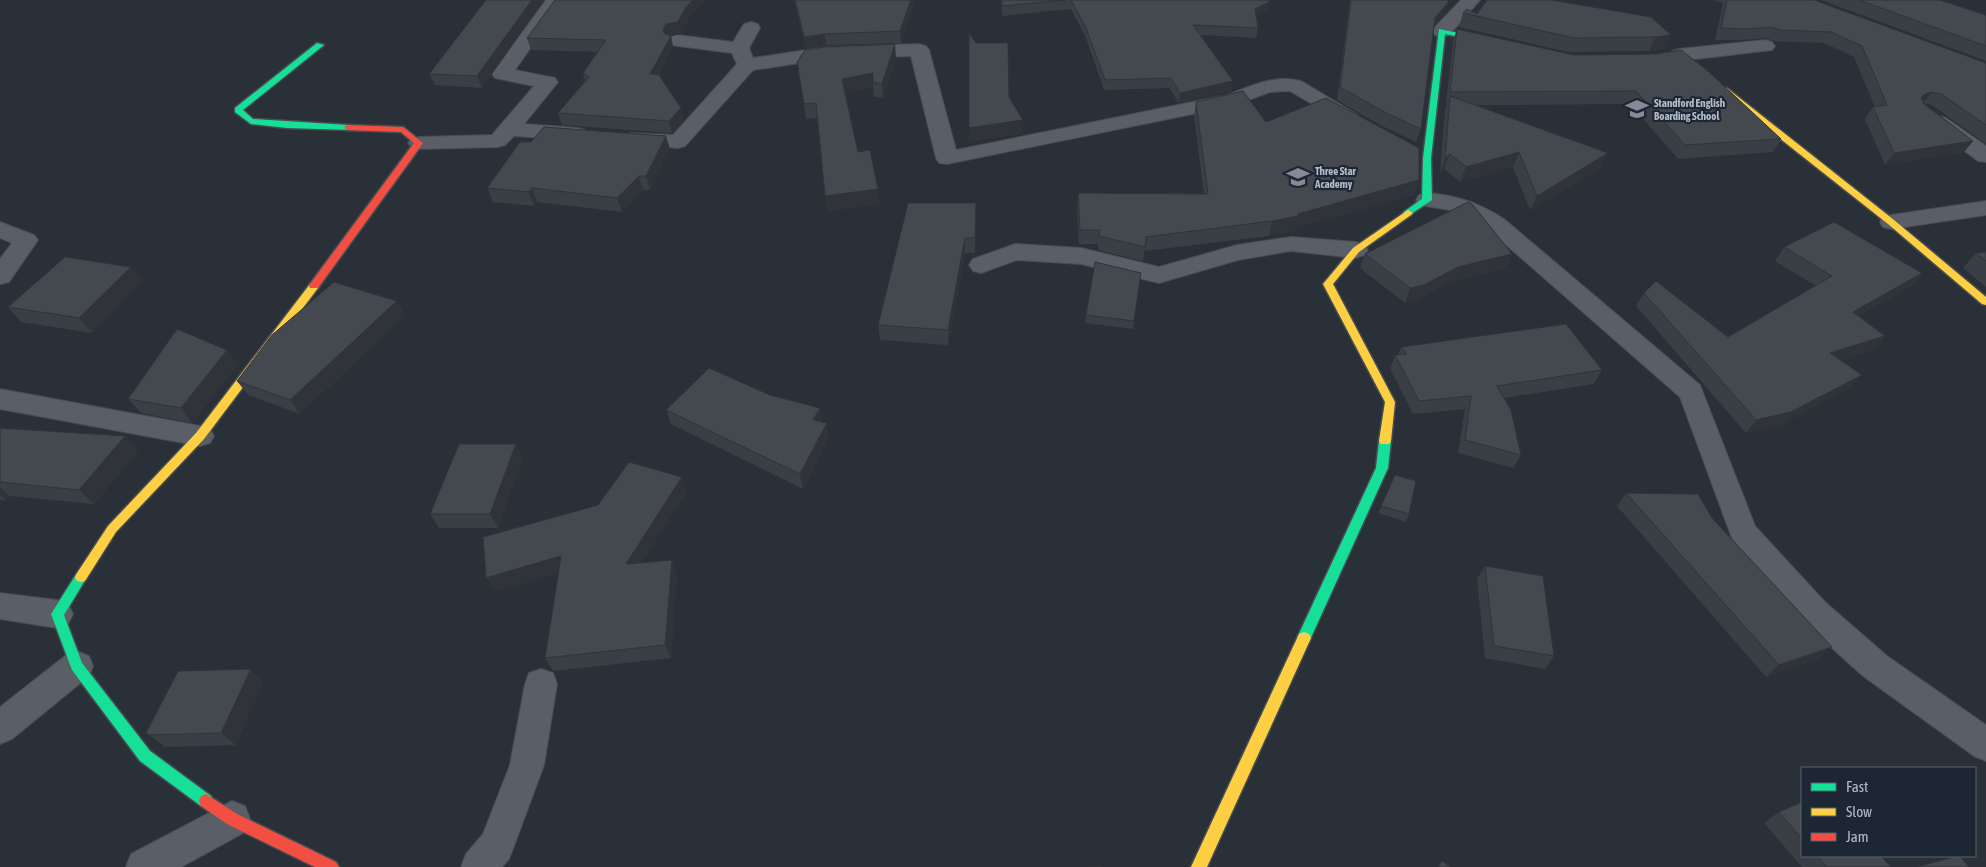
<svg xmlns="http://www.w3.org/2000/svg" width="1986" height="867" viewBox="0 0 1986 867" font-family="'Asap Condensed',sans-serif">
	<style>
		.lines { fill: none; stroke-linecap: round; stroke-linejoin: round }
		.street-casing { stroke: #484c53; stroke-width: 2 }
		.fast-casing { stroke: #484c53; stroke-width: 3 }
		.slow-casing { stroke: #484c53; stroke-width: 3 }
		.jam-casing { stroke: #484c53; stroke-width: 3 }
		.street { fill: #5a5e66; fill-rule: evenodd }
		.fast { fill: #16e098; fill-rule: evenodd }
		.slow { fill: #ffcf43; fill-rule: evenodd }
		.jam { fill: #f24e42; fill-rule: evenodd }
		.wall { fill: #3a3f45 }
		.shaded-wall { fill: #303338 }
		.building { fill: #444950; stroke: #303338 }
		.labels { text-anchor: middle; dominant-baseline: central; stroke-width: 4.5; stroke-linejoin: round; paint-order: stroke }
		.far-poi-label { font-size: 11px; font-weight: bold; fill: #b4bcc9; stroke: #1d2633; text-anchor: start }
	</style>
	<rect width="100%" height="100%" fill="#2a3038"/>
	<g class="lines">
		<defs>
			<g id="street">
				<path d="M546 0H564L515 70 555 78 558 82 524 124 578 128 585 130 588 134 585 138 578 140 514 136 505 145 498 147 419 149 412 147 408 143 412 139 419 137 492 135 534 86 495 78 492 74Z"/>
				<path d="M1461 0H1480L1449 35 1442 37 1435 35 1433 31 1435 27Z"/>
				<path d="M751 22 758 24 760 28 749 48 753 58 826 47 919 44 926 46 929 50 956 150 1227 95C1251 86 1275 74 1301 81L1358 115 1361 119 1358 123 1351 125 1344 123 1290 91 1270 92 1232 106 947 164 939 163 936 158 911 56 826 59 753 70 685 146 678 148 624 143 620 139 624 135 631 133 673 135 737 64 732 53 670 45 668 41 670 37 677 35 733 42 744 24Z"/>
				<path d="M1765 40 1772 42 1775 46 1772 50 1679 61 1672 59 1669 55 1672 51 1679 49Z"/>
				<path d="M1939 116 1946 118 1986 146V162L1978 161 1932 126 1929 122 1932 118Z"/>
				<path d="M1427 193C1456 195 1479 203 1504 219L1700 385 1755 526 1825 602 1887 656 1986 725V761L1974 756 1863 676 1803 622 1733 541 1680 397 1488 229 1456 211 1419 205 1416 200 1419 195Z"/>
				<path d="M1986 201V215L1891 229 1883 227 1880 222 1883 217 1891 215Z"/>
				<path d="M0 222 34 235 38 240 9 282 0 284V259L12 243 0 238Z"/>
				<path d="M1291 237 1356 242 1364 245 1368 250 1364 255 1356 258 1291 251 1238 260 1159 283 1081 264 1017 260 981 273 973 271 969 265 973 259 1015 244 1081 248 1159 267 1237 245Z"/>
				<path d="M0 389 200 426 210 429 214 436 210 443 200 446 0 409Z"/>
				<path d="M0 593 57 600 68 604 73 614 68 624 57 628 0 619Z"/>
				<path d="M77 651 89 656 93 666 89 676 12 739 0 744V707L65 656Z"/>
				<path d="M541 669 553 673 557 684 544 765 514 846 509 859 502 867H461L466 854 483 834 510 765 525 684 529 673Z"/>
				<path d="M232 801 245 806 250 819 245 832 181 867H126L131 854Z"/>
			</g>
			<g id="fast">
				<path d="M1439 29 1493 40 1497 42 1493 44 1445 34 1431 158 1432 200 1408 216 1403 213 1405 211 1422 199 1423 158Z"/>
				<path d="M317 43 324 45 243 110 253 119 348 125 351 126V130L287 128 251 124 235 112V108Z"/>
				<path d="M1385 437 1389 438 1391 441 1388 468 1309 642 1304 644 1299 642 1297 638 1376 468 1379 441 1381 438Z"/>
				<path d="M81 572 85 573 87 577 64 615 82 663 150 751 211 796 213 801 211 806 206 808 201 806 140 761 72 670 51 614 77 573Z"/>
			</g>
			<g id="slow">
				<path d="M1721 88H1727L1894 220 1986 297V305L1982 304 1888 224 1721 92Z"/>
				<path d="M1408 210 1413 213 1411 215 1359 252 1333 284 1395 402 1391 441 1389 444H1381L1379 441 1385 402 1323 284 1353 248Z"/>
				<path d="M314 283 318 284 319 286 318 288 204 439 116 532 85 581 81 582 77 581 75 577 77 573 108 526 196 433 310 284Z"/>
				<path d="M1304 632 1309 634 1311 638 1207 867H1191L1299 634Z"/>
			</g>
			<g id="jam">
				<path d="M348 125 403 127 423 143 318 288H310L309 286 310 284 414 143 401 132 345 130V126Z"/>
				<path d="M206 794 237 814 336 862 339 867H315L227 824 201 806 199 801 201 796Z"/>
			</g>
		</defs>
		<use href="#street" class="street-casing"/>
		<use href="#fast" class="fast-casing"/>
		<use href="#slow" class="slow-casing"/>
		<use href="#jam" class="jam-casing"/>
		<use href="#street" class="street"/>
		<use href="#fast" class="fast"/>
		<use href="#slow" class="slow"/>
		<use href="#jam" class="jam"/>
	</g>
	<g class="wall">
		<path d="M486 0H544L482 88 435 85 429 74Z"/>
		<path d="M794 0H915L901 43 826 45 806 48Z"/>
		<path d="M1001 0H1269L1267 11 1256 17 1258 28 1256 38 1200 35 1233 81 1231 91 1179 103 1169 88 1104 90 1086 38 1071 9 1002 16Z"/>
		<path d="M1350 0H1446L1445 14 1434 27 1421 129 1416 142 1380 125 1337 100Z"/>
		<path d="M1713 0H1814L1986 63V144L1932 105 1923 103 1924 104 1973 141 1964 152 1885 165 1865 119 1873 107H1875L1854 57 1824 43 1774 41 1765 38 1743 40H1715L1723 3Z"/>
		<path d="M1821 0H1940L1986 15V61Z"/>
		<path d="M1463 13 1671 35 1664 49 1649 51 1568 52 1459 27Z"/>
		<path d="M688 19 681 34 671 36 673 47 659 74 684 120 672 133 562 125 558 113 585 81 583 73 598 52 531 50 527 38Z"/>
		<path d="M1457 29 1781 139 1773 152 1678 159 1630 104 1475 105 1601 168 1530 210 1513 167 1460 182 1444 169 1440 173 1445 110 1447 105H1446L1453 41Z"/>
		<path d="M896 58 883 98 874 97 873 87 845 93 858 152 880 204 827 211 817 118 806 119 797 62Z"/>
		<path d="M1196 102 1266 122 1419 180 1414 195 1295 228 1294 231 1269 236 1144 251 1143 261 1098 250V244H1079L1077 208 1078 193 1204 194 1194 116Z"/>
		<path d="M670 149 650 190H643L622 212 537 202 534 206 493 202 487 188Z"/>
		<path d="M976 218 975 253H965L948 345 880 340 878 325Z"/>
		<path d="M1784 247 1922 273 1911 286 1858 316 1885 336 1874 349 1840 360 1851 388 1780 425 1746 433 1636 306 1644 293 1728 337 1816 286 1775 261Z"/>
		<path d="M1986 252V287L1963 268 1976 253Z"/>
		<path d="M1365 254H1512L1505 268 1452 281 1418 299 1405 303 1360 268Z"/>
		<path d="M131 267 142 281 92 333 21 322 8 307Z"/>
		<path d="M1141 273 1133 329 1085 323 1086 315Z"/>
		<path d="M397 301 405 315 300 414 248 395 237 381Z"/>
		<path d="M1401 347 1602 370 1594 384 1504 398 1521 455 1513 468 1458 453 1465 409 1413 414 1390 369 1395 355H1398Z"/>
		<path d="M227 350 238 364 192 423 141 413 128 399Z"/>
		<path d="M666 410 823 423 829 438 803 489 671 424Z"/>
		<path d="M0 428 125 436 138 451 94 504 10 496 6 500H0Z"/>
		<path d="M516 444 523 458 498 528H439L430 514Z"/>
		<path d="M1395 475 1409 514 1406 522 1378 513Z"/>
		<path d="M687 491 641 563 677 573 671 658 553 671 545 658 559 573 495 591Z"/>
		<path d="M1626 493 1712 518 1818 659 1766 677 1617 506Z"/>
		<path d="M1485 566 1554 656 1545 669 1485 658 1477 579Z"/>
		<path d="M264 682 235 745 165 747 146 733Z"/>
		<path d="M1802 802V856H1881L1891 867H1802L1764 823 1779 812Z"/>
	</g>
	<g class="shaded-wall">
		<path d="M532 0H544L482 88 477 76Z"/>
		<path d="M693 0H707L688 19 681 34 671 36 673 47 653 85 650 74 666 42 663 30 666 24Z"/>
		<path d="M911 0H915L901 43 900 31Z"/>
		<path d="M1449 1 1445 14 1431 31 1435 18Z"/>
		<path d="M1269 2 1267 11 1253 19 1255 9Z"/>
		<path d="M825 34 826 45 806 48 804 37Z"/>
		<path d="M1671 35 1664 49 1649 51 1656 37Z"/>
		<path d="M895 44 896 58 883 98 882 84Z"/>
		<path d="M873 73V87L844 93 842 79Z"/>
		<path d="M1233 81 1231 91 1179 103 1180 93Z"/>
		<path d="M1932 92 1923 103 1921 98 1925 94Z"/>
		<path d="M681 108 684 120 672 133 669 121Z"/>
		<path d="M1023 120V134L969 142V128Z"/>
		<path d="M666 136 670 149 650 190 646 176Z"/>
		<path d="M1973 141 1964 152 1885 165 1894 153Z"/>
		<path d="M1519 152 1513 167 1460 182 1466 167Z"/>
		<path d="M1608 153 1601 168 1530 210 1537 196Z"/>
		<path d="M1450 154 1444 169 1440 173 1445 159Z"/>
		<path d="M639 176 643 190 622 212 617 198Z"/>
		<path d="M1419 180 1414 195 1295 228 1294 231 1269 236 1272 221Z"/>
		<path d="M532 188 537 202 534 206 529 192Z"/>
		<path d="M878 189 880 204 827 211 825 196Z"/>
		<path d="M976 203V218L975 253V238Z"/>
		<path d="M965 238V253L948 345V330Z"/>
		<path d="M1512 254 1505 268 1452 281 1418 299 1405 303 1410 288 1458 267Z"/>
		<path d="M131 267 142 281 92 333 79 318Z"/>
		<path d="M1922 273 1911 286 1842 325 1853 312Z"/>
		<path d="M397 301 405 315 300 414 290 400Z"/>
		<path d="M1885 336 1874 349 1820 366 1830 353Z"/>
		<path d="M227 350 238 364 192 423 181 408Z"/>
		<path d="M1862 375 1851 388 1780 425 1746 433 1756 420Z"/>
		<path d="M820 408 823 423 813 420Z"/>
		<path d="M827 423 829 438 803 489 800 474Z"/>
		<path d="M125 436 138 451 94 504 79 490Z"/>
		<path d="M516 444 523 458 498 528 490 514Z"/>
		<path d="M682 477 687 491 632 578 626 564Z"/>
		<path d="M0 487 10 496 6 500 0 495Z"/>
		<path d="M561 556 568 570 495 591 486 578Z"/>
		<path d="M672 560 677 573 671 658 665 645Z"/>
		<path d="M1832 647 1818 659 1766 677 1779 665Z"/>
		<path d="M251 669 264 682 235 745 221 733Z"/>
	</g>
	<g class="building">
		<path d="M486 0H532L477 76 429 74Z"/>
		<path d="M555 0H693L686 7 678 22 666 24 663 30 665 34 671 36 650 74 659 75 681 108 669 121 558 113 589 77 583 73 606 40 527 38Z"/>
		<path d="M795 0H911L900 31 825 34 804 37Z"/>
		<path d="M1002 0H1065L1002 6Z"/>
		<path d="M1071 0H1269V2L1255 9 1258 28 1193 25 1233 81 1180 93 1171 78 1105 80 1086 28Z"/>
		<path d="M1351 0H1446L1449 1 1435 18 1421 129 1384 112 1340 87Z"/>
		<path d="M1487 0H1552L1651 17 1671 35 1656 37 1574 38 1463 13 1467 9 1477 14Z"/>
		<path d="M1727 0H1814L1986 63V125L1941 94 1932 92 1925 94 1921 98 1924 104 1973 141 1894 153 1873 107 1887 105 1862 46 1831 32 1781 30 1771 27 1749 29 1721 28Z"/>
		<path d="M1859 0H1940L1986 15V46Z"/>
		<path d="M1457 29 1574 55 1655 54 1681 50 1708 71 1781 139 1685 145 1636 91 1450 92Z"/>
		<path d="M969 33 976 43H1008L1009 97 1023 120 969 128Z"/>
		<path d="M895 44 882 84 873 82V73L842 79 858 152 870 150 878 189 825 196 816 103 804 104 797 62 805 50 824 47Z"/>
		<path d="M1243 91 1266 122 1326 98 1419 148V180L1298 214V216L1272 221 1146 237 1145 247 1099 236 1100 230H1080L1078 193 1208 194 1196 102Z"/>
		<path d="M1450 96 1608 153 1537 196 1519 152 1466 167 1450 154 1445 159Z"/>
		<path d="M544 127 666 136 646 176H639L617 198 532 188 529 192 487 188 520 142H531Z"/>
		<path d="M1468 202 1473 205 1512 254 1458 267 1424 285 1410 288 1365 254Z"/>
		<path d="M908 203H976L975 238H965L948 330 878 325Z"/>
		<path d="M1834 222 1922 273 1853 312 1885 336 1830 353 1862 375 1791 412 1756 420 1644 293 1656 281 1728 337 1832 276 1784 247Z"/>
		<path d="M1986 252V261L1976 253Z"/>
		<path d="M65 257 131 267 79 318 8 307Z"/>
		<path d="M1095 262 1141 273 1134 321 1086 315Z"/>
		<path d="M334 282 397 301 290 400 237 381 272 335Z"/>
		<path d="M1566 324 1602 370 1497 386 1511 410 1521 455 1465 440 1471 396 1419 401 1395 355 1407 354 1401 347Z"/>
		<path d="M177 329 227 350 181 408 128 399Z"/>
		<path d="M709 368 770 395 820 408 813 420 827 423 800 474 666 410Z"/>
		<path d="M0 428 125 436 79 490 0 482Z"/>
		<path d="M459 444H516L490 514H430Z"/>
		<path d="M629 462 682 477 626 564 672 560 665 645 545 658 561 556 486 578 483 537 598 505Z"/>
		<path d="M1395 475 1416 481 1409 514 1381 506Z"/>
		<path d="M1626 493 1698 494 1712 518 1832 647 1779 665Z"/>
		<path d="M1485 566 1543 576 1554 656 1494 646Z"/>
		<path d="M251 669 221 733 149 735 146 733 178 671Z"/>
		<path d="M1802 802V839L1779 812Z"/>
		<path d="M1817 856H1881L1891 867H1827Z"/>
		<path d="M1957 856H1960L1969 867H1917Z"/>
		<path d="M1442 861 1451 867H1438Z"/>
		<path d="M1101 866V867H1086Z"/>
	</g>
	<defs>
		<symbol id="school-bare" viewBox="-9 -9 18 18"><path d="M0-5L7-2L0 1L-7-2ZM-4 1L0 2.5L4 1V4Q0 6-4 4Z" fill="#848b96" stroke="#1d2633" stroke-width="2.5" paint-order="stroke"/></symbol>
	</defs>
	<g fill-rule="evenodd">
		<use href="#school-bare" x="1621" y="93" width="32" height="32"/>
		<use href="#school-bare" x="1282" y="161" width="32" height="32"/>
	</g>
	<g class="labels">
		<g class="far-poi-label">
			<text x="1654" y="103">Standford English<tspan x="1654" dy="13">Boarding School</tspan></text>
			<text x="1315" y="171">Three Star<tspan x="1315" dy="13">Academy</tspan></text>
		</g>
	</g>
	<rect x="1801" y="767" width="175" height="90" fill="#1d2633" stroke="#59626f"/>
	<rect x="1811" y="783" width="25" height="8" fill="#16e098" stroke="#59626f"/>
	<text x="1846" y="792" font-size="15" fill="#b4bcc9">Fast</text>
	<rect x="1811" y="808" width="25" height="8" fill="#ffcf43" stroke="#59626f"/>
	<text x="1846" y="817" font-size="15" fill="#b4bcc9">Slow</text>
	<rect x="1811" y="833" width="25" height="8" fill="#f24e42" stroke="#59626f"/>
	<text x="1846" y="842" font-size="15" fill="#b4bcc9">Jam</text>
</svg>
